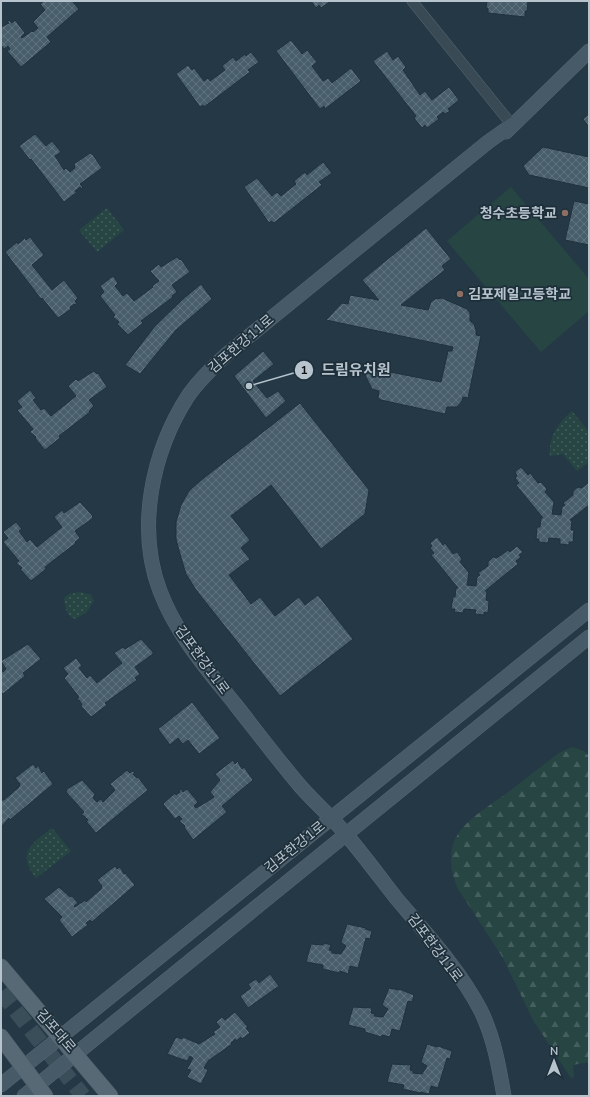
<svg xmlns="http://www.w3.org/2000/svg" width="590" height="1097" viewBox="0 0 590 1097" font-family="'Nunito Sans','Noto Sans KR',sans-serif">
	<style>
		.grass { fill: url(#grass-dots) }
		.forest { fill: url(#forest-firs) }
		.garden { fill: #274643 }
		.building { fill: url(#building-cross-hatch); stroke: #20313c }
		.lines { fill: none; stroke-linecap: round; stroke-linejoin: round }
		.primary-tunnel { stroke: #3a4e5a; stroke-width: 16; stroke-dasharray: 16 8; stroke-linecap: butt }
		.street-casing { stroke: #586772; stroke-width: 11 }
		.secondary-casing { stroke: #586772; stroke-width: 15 }
		.primary-casing { stroke: #465661; stroke-width: 17 }
		.street { stroke: #394a54; stroke-width: 10 }
		.secondary { stroke: #475a68; stroke-width: 14 }
		.primary { stroke: #576974; stroke-width: 16 }
		.education-dot { fill: #8d6e63; stroke: #1e2f3a; stroke-width: 1.5 }
		.labels { text-anchor: middle; dominant-baseline: central; stroke-width: 3.5; stroke-linejoin: round; paint-order: stroke }
		.poi-label { font-size: 14px; font-weight: bold; fill: #b7c4ce; stroke: #1e2f3a; text-anchor: end }
		.street-label { font-size: 14px; fill: #b7c4ce; stroke: #1e2f3a }
		.leader { fill: none; stroke: #b7c4ce; stroke-width: 1.5 }
		.callout-dot { fill: #b7c4ce; stroke: #1e2f3a; stroke-width: 1.5 }
		.mark-label { font-size: 12px; text-anchor: middle; font-weight: bold; fill: #111 }
		.callout-label { font-size: 15px; text-anchor: middle; font-weight: bold; fill: #b7c4ce; stroke: #1e2f3a; stroke-width: 3.5; stroke-linejoin: round; paint-order: stroke }
	</style>
	<defs>
		<pattern id="grass-dots" width="8" height="8" patternUnits="userSpaceOnUse"><rect width="8" height="8" fill="#274643"/><path d="M2 2h.1M6 6h.1" fill="none" stroke="#445f5d" stroke-width="1.8" stroke-linecap="round"/></pattern>
		<pattern id="forest-firs" width="22" height="20" patternUnits="userSpaceOnUse"><rect width="22" height="20" fill="#274643"/><path d="M5 1l3.5 6h-7zM16 11l3.5 6h-7z" fill="#445f5d"/></pattern>
		<pattern id="building-cross-hatch" width="8" height="8" patternUnits="userSpaceOnUse"><rect width="8" height="8" fill="#485f6b"/><path d="M0 0l8 8M0 8l8-8" fill="none" stroke="#60747f"/></pattern>
	</defs>
	<rect width="100%" height="100%" fill="#243945"/>
	<g class="grass">
		<path d="M107 208 124 230 97 252 79 230Z"/>
		<path d="M572 411 589 432V462L577 471 563 454 550 456C548 438 558 423 572 411Z"/>
		<path d="M80 592 91 595 94 601 86 613 75 619C66 616 65 607 64 598L69 594Z"/>
		<path d="M52 828 71 851 36 878C16 853 32 843 52 828Z"/>
	</g>
	<path class="forest" d="M572 747 584 751 589 756V1062L573 1065 574 1077 571 1078 533 1020 503 958 457 887C438 837 467 821 503 796 522 782 540 767 559 753Z"/>
	<path class="garden" d="M511 187 589 279V311L541 352 447 241Z"/>
	<g class="building">
		<path d="M44 1H72L79 9 47 37 51 42 21 67 7 51 10 49 8 46 4 49 1 45V27L9 23 7 22 9 20 12 23 15 20 25 33 21 37 22 38 32 31 33 32 38 28 33 22 45 10 40 4Z"/>
		<path d="M311 1H331L321 8 319 5 316 8Z"/>
		<path d="M487 1H528L527 11H525V17L488 13V8H486Z"/>
		<path d="M291 40 302 54 307 50 317 62 312 66 323 81 328 78 332 83 351 68 361 81 325 109 324 106 320 109 276 51Z"/>
		<path d="M387 51 393 60 398 56 406 67 403 70 420 95 425 91 432 100 449 87 459 100 448 109 450 111 445 114 443 112 437 117 439 119 427 128 425 125 422 128 414 118 416 116 373 61Z"/>
		<path d="M251 52 259 62 248 70 250 72 204 107 203 105 200 107 176 74 188 65 192 70 194 68 204 81 208 78 210 81 225 70 222 66 233 57 236 61 245 54 246 56Z"/>
		<path d="M589 114V127L583 119Z"/>
		<path d="M35 134 46 146 52 141 61 152 55 156 64 170 66 168 70 172 75 168 74 164 90 153 93 155 102 168 80 184 83 187 81 189 80 187 75 191 77 192 64 202 31 159 30 160 19 146Z"/>
		<path d="M543 147 589 157V188L529 175 523 166Z"/>
		<path d="M323 162 332 173 319 182 322 185 274 223 271 221 269 223 244 187 257 178 272 196 277 192 281 196 296 184 294 181 305 172 307 175Z"/>
		<path d="M574 201 589 204V245L565 240Z"/>
		<path d="M426 228 451 259 442 266 445 270 401 305 428 310 431 302 435 299 442 298 467 309 470 313V321L474 324 476 330V335L481 336 468 398 463 397 462 401 457 407H447L445 414 381 400 378 398 379 391 372 389 362 369 390 372 441 382 448 351H452L453 347 326 320 342 303 348 304 350 295 379 300 362 280Z"/>
		<path d="M24 237 26 240 30 237 44 255 32 265 52 290 64 280 78 298 75 301 77 304 75 305 74 304 70 307 71 309 58 318 42 298 41 299 5 252 17 242 18 244 23 240Z"/>
		<path d="M177 257 180 260 181 259 190 272 172 285 177 292 172 296 173 297 141 321 143 323 128 335 117 324 119 322 113 317 115 315 100 296 104 292 100 286 113 276 118 283 115 286 123 296 127 293 134 301 153 287 152 286 159 281 150 271 159 264 161 267Z"/>
		<path d="M201 284 212 299 176 330 140 374 125 365 155 326 183 299Z"/>
		<path d="M263 351 274 364 253 381 267 398 278 391 286 401 266 418 234 376Z"/>
		<path d="M94 371 97 374 98 373 107 387 89 400 94 406 89 411 90 412 59 436 60 438 45 450 35 438 36 437 30 432 33 429 17 410 22 407 17 401 30 390 36 398 33 400 41 410 44 408 51 416 76 396 68 386 76 379 78 381Z"/>
		<path d="M300 403 369 490 365 514 321 549 271 485 231 516 250 540 241 548 250 559 229 575 251 604 260 597 275 616 299 597 305 605 318 595 353 639 280 696 196 590 186 574 180 554 176 539V522L181 505 189 491 200 481Z"/>
		<path d="M521 467 528 475 530 473 538 483 541 482 547 489 545 492 554 502 552 514 561 515 562 507 565 505 563 503 573 495V491L578 487 582 488 589 482V505L570 520H572L571 530H574L573 542H569V545L560 544V539L549 538 548 543 539 542V539H536L537 527H540L541 518H543L516 485 519 483 515 478 517 476 515 472Z"/>
		<path d="M80 502 92 515 93 518 75 531 80 538 75 542 76 543 45 567 46 569 31 581 20 569 22 568 16 563 19 561 3 542 8 538 3 532 16 522 22 529 19 531 27 542 30 539 37 547 62 527 54 517 62 510 64 513Z"/>
		<path d="M437 537 443 545 445 543 453 554 457 552 462 559 460 562 469 573 467 585 476 586 477 577 480 575 478 573 488 566V562L493 557 497 558 508 550 510 552 517 546 523 552 519 555 521 557 516 561 518 564 485 591H487L486 600 489 601 488 613 484 612V615L475 614 476 610 464 609 463 613 454 612 455 609H451L453 597H455L456 588H458L431 555 434 553 430 548 432 546 430 543Z"/>
		<path d="M141 639 153 652V654L135 667 140 674 135 678 137 680 105 703 107 705 91 717 81 706 82 704 79 700H76L79 697 64 678 68 674 63 668 76 658 82 666 79 668 87 678 90 675 97 683 122 663 114 653 123 647 125 649Z"/>
		<path d="M28 644 41 659 23 673 25 676 3 694 1 692V671L3 672 6 669 1 661Z"/>
		<path d="M192 702 220 738 199 754 188 740 183 744 178 738 170 745 158 729Z"/>
		<path d="M233 760 235 764 238 761 239 764 242 769 244 767 253 780 222 806 227 812 193 840 184 827 185 826 179 821 182 819 179 816 175 819 163 804 175 793 176 795 180 792 179 790 181 789 183 792 187 789 198 802 194 806 196 808 208 801 214 797 210 792 220 780 215 774Z"/>
		<path d="M33 764 36 768 38 765 42 773 44 771 53 784 10 820 9 818 1 827V800H4L19 787 20 784 15 778Z"/>
		<path d="M127 770 130 773 133 771 135 773 133 774 137 778 138 777 148 790 96 833 86 821 88 820 84 816 81 815 84 812 66 792 67 789 82 780 95 794 93 798 97 802 101 799 103 802 115 790 110 784Z"/>
		<path d="M115 866 117 869 120 867 124 874 125 873 135 885 92 922 90 920 86 923 88 925 72 937 59 920 62 917 44 899 59 887 70 897 72 896 78 903 74 906 75 907 85 900 86 902 101 889 102 886 97 880Z"/>
		<path d="M347 924 366 928 365 929 372 931 370 939 366 938 358 968 350 966 348 974 340 971 339 973 323 969V965L306 962 311 944 323 945 324 943 331 945 329 950 332 951V953L341 954 346 946 341 942Z"/>
		<path d="M270 974 279 986 248 1008 240 996 251 988 248 984 256 979 259 983Z"/>
		<path d="M389 988 399 990V989L414 995 412 1002 408 1001 400 1031 392 1029 390 1037 382 1035 381 1037 365 1032V1029L348 1025 353 1007 372 1008 371 1013 375 1014 374 1016 383 1017 388 1009 382 1005Z"/>
		<path d="M235 1012 248 1027 246 1028 250 1033 242 1039 241 1037 236 1041 235 1039 231 1043 232 1044 208 1061 204 1068 208 1070 201 1084 187 1077 191 1070 187 1069 193 1058 190 1056 187 1061 167 1054 176 1037 182 1039 183 1037 199 1044 215 1034 213 1032 220 1027 216 1022 222 1017 225 1020Z"/>
		<path d="M427 1044 437 1047 438 1046 452 1051 450 1059 447 1058 438 1088 431 1086 429 1094 420 1092V1093L403 1089 404 1085 387 1082 392 1064 411 1065 410 1070 413 1071V1073L422 1074 427 1066 421 1062Z"/>
	</g>
	<g class="lines">
		<path class="primary-tunnel" d="M1 992 83 1096"/>
		<defs>
			<path id="street" d="M412 1 512 125"/>
			<g id="secondary">
				<path d="M506 132 589 51"/>
				<path d="M1 1085 589 610"/>
				<path d="M24 1096 589 637"/>
				<path d="M504 1096C499 1067 494 1038 481 1011 460 970 425 932 396 898 379 876 362 853 344 832 331 816 315 803 301 787 278 760 257 732 235 704 207 669 176 634 160 591 136 528 152 452 188 396 199 380 213 367 227 354L488 142 512 125"/>
			</g>
			<g id="primary">
				<path d="M1 967 110 1096"/>
				<path d="M1 1037 45 1096"/>
			</g>
		</defs>
		<use href="#street" class="street-casing"/>
		<use href="#secondary" class="secondary-casing"/>
		<use href="#primary" class="primary-casing"/>
		<use href="#street" class="street"/>
		<use href="#secondary" class="secondary"/>
		<use href="#primary" class="primary"/>
	</g>
	<g class="education-dot">
		<circle cx="565" cy="213" r="4"/>
		<circle cx="460" cy="294" r="4"/>
	</g>
	<g class="labels">
		<g class="poi-label">
			<text x="557" y="213">청수초등학교</text>
			<text x="468" y="294" text-anchor="start">김포제일고등학교</text>
		</g>
		<g class="street-label">
			<text transform="translate(241 344) rotate(-41)">김포한강11로</text>
			<text transform="translate(202 660) rotate(54)">김포한강11로</text>
			<text transform="translate(295 847) rotate(-39)">김포한강1로</text>
			<text transform="translate(435 948) rotate(53)">김포한강11로</text>
			<text transform="translate(56 1031) rotate(49)">김포대로</text>
		</g>
	</g>
	<path class="leader" d="M249 386L304 370"/>
	<g class="callout-dot">
		<circle cx="249" cy="386" r="4"/>
		<circle cx="304" cy="370" r="10"/>
	</g>
	<g class="mark-label">
		<text x="304" y="374">1</text>
	</g>
	<g class="callout-label">
		<text x="356" y="375">드림유치원</text>
	</g>
	<rect width="590" height="1097" fill="none" stroke="#b7c4ce" stroke-width="4"/>
	<g transform="translate(554 1061)" stroke="#1e2f3a" stroke-width="3" paint-order="stroke">
	<path d="M0-3L7 15L0 10L-7 15Z" fill="#b7c4ce"/>
	<text y="-6" font-size="11" font-weight="bold" text-anchor="middle" fill="#b7c4ce">N</text>
	</g>
</svg>
